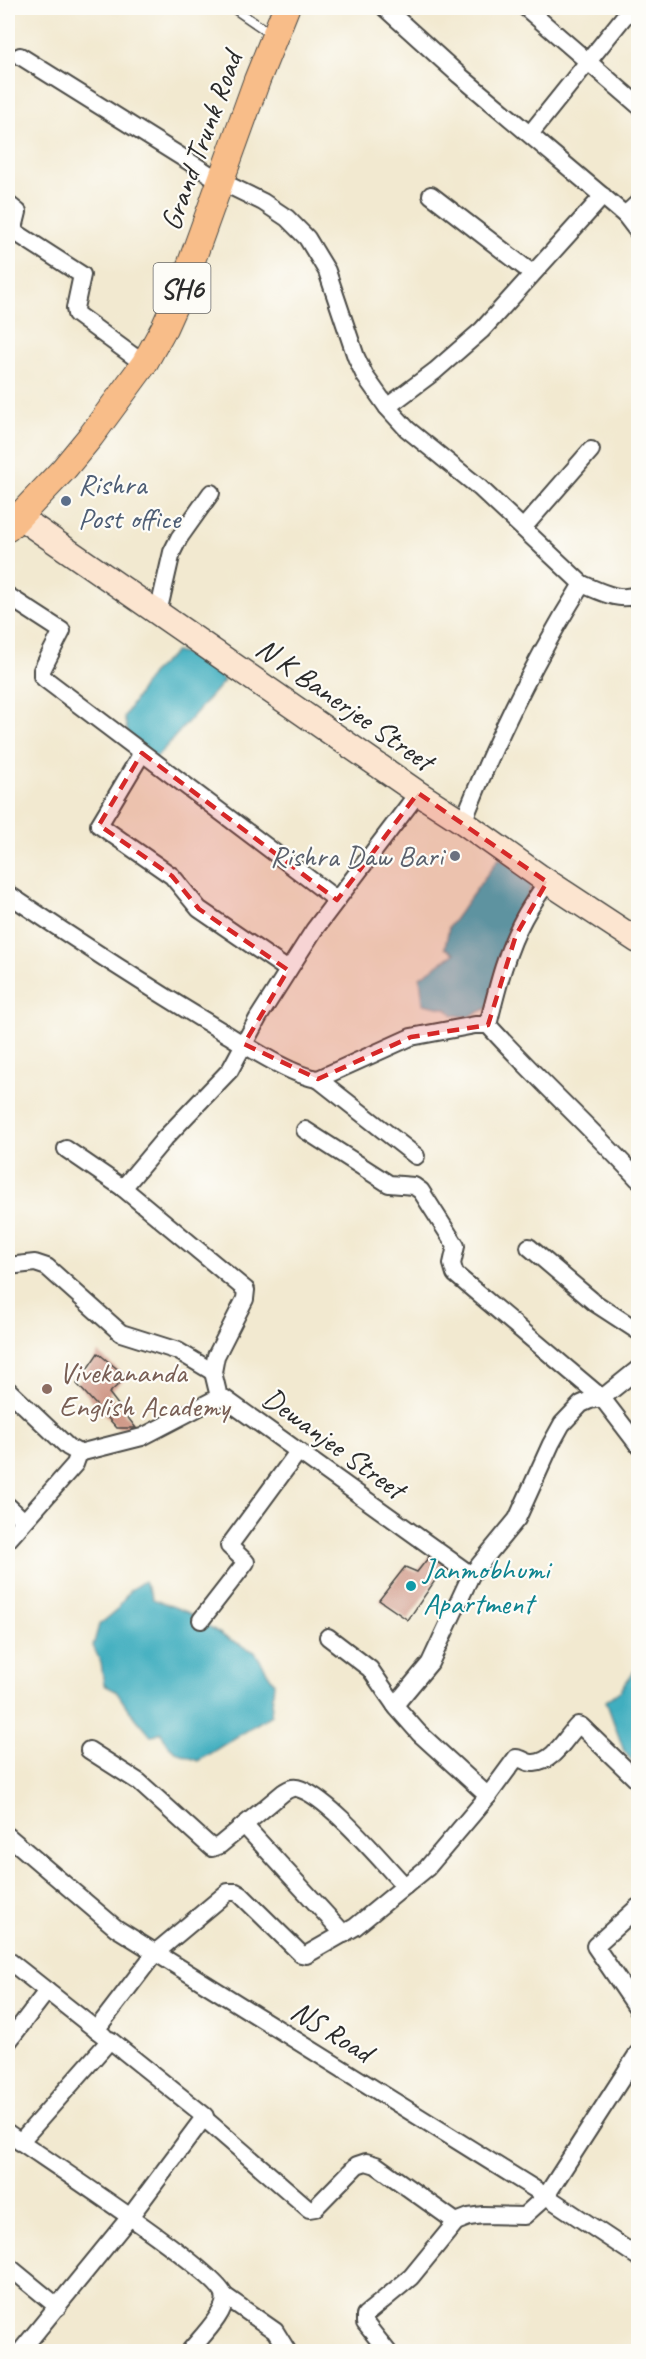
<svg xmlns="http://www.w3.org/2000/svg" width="646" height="2359" viewBox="0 0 646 2359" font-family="Caveat,sans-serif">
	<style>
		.water { fill: #41aebf; stroke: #366c75; stroke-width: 1.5 }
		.building { fill: #ce9584 }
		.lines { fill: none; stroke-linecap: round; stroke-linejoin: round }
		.lane-casing { stroke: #494844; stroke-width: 11 }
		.street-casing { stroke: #494844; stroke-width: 20 }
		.secondary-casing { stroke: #494844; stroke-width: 27 }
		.primary-casing { stroke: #494844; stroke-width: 28 }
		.lane { stroke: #fff; stroke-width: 8 }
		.street { stroke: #fff; stroke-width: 16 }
		.secondary { stroke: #fce5d0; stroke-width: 24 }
		.primary { stroke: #f8bd89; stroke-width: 26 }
		.marked { fill: #d62828; fill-opacity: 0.2; stroke: #d62828; stroke-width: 4.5; stroke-dasharray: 12 8; stroke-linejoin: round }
		.service-dot { fill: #5c6f8a; stroke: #fdfcf7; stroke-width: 2 }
		.worship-dot { fill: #6b7280; stroke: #fdfcf7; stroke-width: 2 }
		.education-dot { fill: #8d6e63; stroke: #fdfcf7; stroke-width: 2 }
		.culture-dot { fill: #0f9aa8; stroke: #fdfcf7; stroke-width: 2 }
		.labels { text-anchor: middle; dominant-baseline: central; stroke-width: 4.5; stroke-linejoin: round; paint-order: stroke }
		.shield { fill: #fdfcf7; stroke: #6a6a68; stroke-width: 1.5 }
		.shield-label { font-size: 28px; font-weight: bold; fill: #2b2b2b }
		.street-label { font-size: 30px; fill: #2b2b2b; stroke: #fdfcf7 }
		.service-label { font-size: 30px; fill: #4e5e75; stroke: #fdfcf7; text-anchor: start }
		.worship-label { font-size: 30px; fill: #5b616d; stroke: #fdfcf7; text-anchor: end }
		.education-label { font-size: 30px; fill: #785e54; stroke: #fdfcf7; text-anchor: start }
		.culture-label { font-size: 30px; fill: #0d838f; stroke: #fdfcf7; text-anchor: start }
	</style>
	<rect width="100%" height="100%" fill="#fdfcf7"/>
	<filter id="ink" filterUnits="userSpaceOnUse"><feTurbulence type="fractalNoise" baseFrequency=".0167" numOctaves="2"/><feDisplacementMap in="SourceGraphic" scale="12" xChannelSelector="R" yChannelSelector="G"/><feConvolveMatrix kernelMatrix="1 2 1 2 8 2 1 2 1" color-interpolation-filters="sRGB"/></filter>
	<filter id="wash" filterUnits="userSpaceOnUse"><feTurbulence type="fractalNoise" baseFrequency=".008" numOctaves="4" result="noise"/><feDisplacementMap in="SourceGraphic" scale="24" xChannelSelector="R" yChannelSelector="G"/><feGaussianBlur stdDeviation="1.35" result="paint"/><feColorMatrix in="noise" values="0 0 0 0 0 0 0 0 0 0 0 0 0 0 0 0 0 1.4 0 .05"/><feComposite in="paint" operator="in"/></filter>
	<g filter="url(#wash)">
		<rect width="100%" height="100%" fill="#f2e9d0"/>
		<g class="water">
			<path d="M175 652C196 656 211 662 224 681L156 758 128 733 124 717 151 674Z"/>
			<path d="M499 858 534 878 488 1008 468 1017 453 1015 447 1009 423 1004 420 977 455 953 445 948 449 927Z"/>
			<path d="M144 1581 153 1599 187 1612 225 1637 255 1652 274 1683 271 1715 198 1761C180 1754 168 1751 161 1732L151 1736 128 1709 116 1691 104 1685 101 1663 93 1646 99 1625 117 1610 130 1590Z"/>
			<path d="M638 1668V1768L624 1751 606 1701 621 1690 633 1672Z"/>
		</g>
		<g id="blocks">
			<g class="building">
				<path d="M98 1353 127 1377 109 1393 136 1428H117L77 1384Z"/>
				<path d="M432 1553 447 1563 408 1620 379 1600 405 1567 417 1572Z"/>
			</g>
		</g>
	</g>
	<g filter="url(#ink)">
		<use href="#blocks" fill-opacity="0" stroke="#494844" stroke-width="1.5"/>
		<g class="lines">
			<defs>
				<path id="lane" d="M233 8 271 34"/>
				<g id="street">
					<path d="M385 8 459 75 625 215 638 232"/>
					<path d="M526 8 638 105"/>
					<path d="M20 56 220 181 263 202 287 218 307 238 327 271 356 357 365 376 387 407 407 429 480 488 582 584C535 659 496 739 463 822"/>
					<path d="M530 134 631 8"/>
					<path d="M431 195 532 273"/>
					<path d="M8 204 18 212 14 228 15 232 82 275 75 308 76 314 144 364"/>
					<path d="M625 215 638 203"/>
					<path d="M387 407 435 371 482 330 603 196"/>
					<path d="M523 528 591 450"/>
					<path d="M582 584C599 591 620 603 638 594"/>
					<path d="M8 596 62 631 42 670V676L45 679 337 900"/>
					<path d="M158 613 172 552 179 538 211 493"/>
					<path d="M142 753 99 825 172 876 199 909 288 970"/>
					<path d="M8 894C80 943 153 990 228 1035 250 1048 293 1076 318 1079L411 1037 475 1025H488C497 989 506 951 524 918 531 905 539 894 547 882"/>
					<path d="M488 1025C536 1078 589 1126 638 1179"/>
					<path d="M318 1079 416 1156"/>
					<path d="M305 1130 389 1184 414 1186 421 1191 456 1246 452 1264 455 1274 602 1398 638 1445"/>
					<path d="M66 1149 123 1188 246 1290 245 1299 216 1356 213 1372 219 1397"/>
					<path d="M123 1188 165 1138 230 1070 258 1018 314 930 418 793"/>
					<path d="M529 1247 595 1303 638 1331"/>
					<path d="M8 1266 35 1263 47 1267 121 1333 178 1351 213 1372"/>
					<path d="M8 1390 68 1447 79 1453 142 1437 219 1397 224 1398 471 1575"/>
					<path d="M8 1506 24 1521"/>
					<path d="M8 1540 75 1464 79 1453"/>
					<path d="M201 1620 246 1562 229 1546 298 1452"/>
					<path d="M328 1637 370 1669 397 1708 419 1733 488 1796"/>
					<path d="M395 1705 430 1663 471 1575 517 1519 551 1444 562 1424 581 1404 590 1400 602 1398 638 1369"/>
					<path d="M89 1750 139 1782 212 1848 220 1845 284 1792C289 1789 292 1787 297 1788 327 1795 382 1862 405 1886"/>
					<path d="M244 1825 344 1934"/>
					<path d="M8 1836 116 1928 546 2196 638 2257"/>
					<path d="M638 1907 595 1946 638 2009"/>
					<path d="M8 1960 104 2036"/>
					<path d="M96 2030 155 1953 228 1892H236L241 1895 301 1954 306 1955 355 1927 427 1868 488 1796 516 1758C523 1758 527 1764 534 1763 555 1761 565 1738 578 1725L581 1726 638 1781"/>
					<path d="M8 2042 47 1991"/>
					<path d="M205 2119 309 2209 315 2208 357 2165 366 2162 376 2165 456 2222"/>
					<path d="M8 2133C40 2156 216 2270 224 2295 229 2311 199 2339 189 2352"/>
					<path d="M8 2266 58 2307"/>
					<path d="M225 2296 275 2331 288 2352"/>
					<path d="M20 2352 129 2218 205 2116 110 2040 20 2142"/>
					<path d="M388 2352 365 2323V2315L411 2277 456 2222 469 2217 483 2215 524 2216 546 2196 638 2053"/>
				</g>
				<path id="secondary" d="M18 516 418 793 463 822 539 876 638 941"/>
				<path id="primary" d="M8 528 63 470 91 436 144 364 164 328 182 288 257 80 286 8"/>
			</defs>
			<use href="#lane" class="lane-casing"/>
			<use href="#street" class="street-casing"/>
			<use href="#secondary" class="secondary-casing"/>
			<use href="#primary" class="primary-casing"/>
			<use href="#lane" class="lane"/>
			<use href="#street" class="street"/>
			<use href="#secondary" class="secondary"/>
			<use href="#primary" class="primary"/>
		</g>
	</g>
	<path class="marked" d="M142 753 337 900 418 793 547 882 516 935 488 1025 411 1037 318 1079 244 1044 288 970 199 909 172 876 99 825Z"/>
	<circle class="service-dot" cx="66" cy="501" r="6"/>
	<circle class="worship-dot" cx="455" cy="856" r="6"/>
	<circle class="education-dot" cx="47" cy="1389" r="6"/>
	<circle class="culture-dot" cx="411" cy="1586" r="6"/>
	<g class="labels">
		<rect class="shield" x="153.5" y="263" width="57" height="50" rx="4.5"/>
		<g class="shield-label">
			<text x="182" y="288">SH6</text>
		</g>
		<g class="street-label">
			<text transform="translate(201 141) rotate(-70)">Grand Trunk Road</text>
			<text transform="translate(345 704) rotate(35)">N K Banerjee Street</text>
			<text transform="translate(334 1443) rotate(36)">Dewanjee Street</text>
			<text transform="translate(332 2031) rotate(32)">NS Road</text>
		</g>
		<g class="service-label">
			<text x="78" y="484">Rishra<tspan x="78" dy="34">Post office</tspan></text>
		</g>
		<g class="worship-label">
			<text x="443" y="856">Rishra Daw Bari</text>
		</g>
		<g class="education-label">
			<text x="59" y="1372">Vivekananda<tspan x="59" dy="34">English Academy</tspan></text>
		</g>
		<g class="culture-label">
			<text x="423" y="1569">Janmobhumi<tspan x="423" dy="34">Apartment</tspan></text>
		</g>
	</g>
	<rect width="646" height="2359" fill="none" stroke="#fdfcf7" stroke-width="30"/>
</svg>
